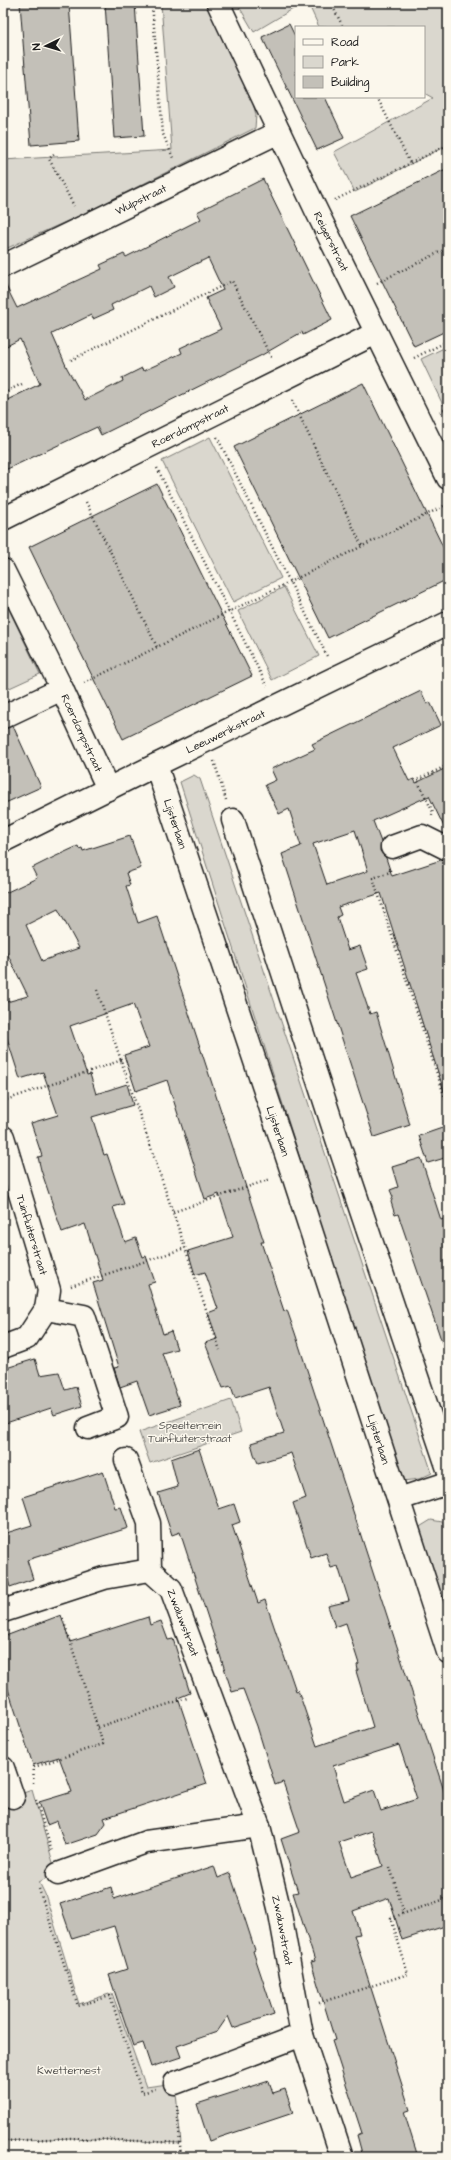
<svg xmlns="http://www.w3.org/2000/svg" width="451" height="2160" viewBox="0 0 451 2160" font-family="'Architects Daughter',sans-serif">
	<style>
		.green { fill: #dad7ce; stroke: #7b7a75 }
		.building { fill: #c3c0b8; stroke: #1c1c1c; fill-rule: evenodd }
		.lines { fill: none; stroke-linecap: round; stroke-linejoin: round }
		.minor-casing { stroke: #1c1c1c; stroke-width: 25 }
		.path { stroke: #1c1c1c; stroke-width: 2.5; stroke-dasharray: 1 3; stroke-linecap: butt }
		.minor { stroke: #fbf7ec; stroke-width: 22 }
		.labels { text-anchor: middle; dominant-baseline: central; stroke-width: 3; stroke-linejoin: round; paint-order: stroke }
		.street-label { font-size: 11px; fill: #1c1c1c; stroke: #fbf7ec }
		.park-label { font-size: 11px; fill: #555451; stroke: #fbf7ec }
	</style>
	<rect width="100%" height="100%" fill="#fbf7ec"/>
	<filter id="ink" filterUnits="userSpaceOnUse"><feTurbulence type="fractalNoise" baseFrequency=".025" numOctaves="2"/><feDisplacementMap in="SourceGraphic" scale="8" xChannelSelector="R" yChannelSelector="G"/><feConvolveMatrix kernelMatrix="1 2 1 2 8 2 1 2 1" color-interpolation-filters="sRGB"/></filter>
	<g filter="url(#ink)">
		<g class="green">
			<path d="M161 3H208L253 103 256 115 255 128 83 214 3 250V160L172 150Z"/>
			<path d="M237 3H303L254 32Z"/>
			<path d="M308 3H440L448 6V145L355 192 334 152 433 98 424 93V27H319Z"/>
			<path d="M448 346V403L443 405 421 359Z"/>
			<path d="M210 437 281 578 233 602 162 461Z"/>
			<path d="M284 587 319 656 272 680 238 611Z"/>
			<path d="M3 597 40 674 3 691Z"/>
			<path d="M194 775 200 779 432 1473 419 1479 403 1481 180 782Z"/>
			<path d="M231 1400 241 1432 150 1463 139 1432Z"/>
			<path d="M431 1520 448 1523V1628L418 1528Z"/>
			<path d="M32 1790 56 1873 39 1882 45 1894 79 2004 112 1993 146 2087 175 2083 181 2143 71 2138 3 2141V1800Z"/>
		</g>
		<g class="building">
			<path d="M20 3H69L79 141 31 145Z"/>
			<path d="M105 3H135L144 136 114 138Z"/>
			<path d="M289 24 296 38V97H325L344 138 317 150 262 37Z"/>
			<path d="M448 168V330L414 346 350 216Z"/>
			<path d="M263 179 332 320 303 335 302 332 262 355 101 435 97 427 3 471V402L40 384 20 339 3 348V280L17 308 102 269 100 265 124 254 126 257 201 219 197 212ZM208 258 223 290 206 298 221 329 180 348 182 353 143 371 142 368 122 378 123 381 85 400 67 368 52 334 91 315 93 319 113 310 111 305 149 286 154 297 174 287 169 277Z"/>
			<path d="M363 383 448 557V579L328 638 234 447Z"/>
			<path d="M157 484 252 676 123 739 29 547Z"/>
			<path d="M421 691 427 704 430 702 441 725 393 748 409 781 414 779 416 783 448 767V835L429 796 373 821 381 842 380 851 386 858 392 876 441 860 448 861V1090L444 1091 381 893 338 907 341 915 337 917 348 950 360 946 368 969 356 973 370 1014 376 1012 410 1125 374 1137 282 854 301 846 289 809 279 814 265 785 276 780 271 769 315 749 312 744ZM355 830 368 871 327 885 313 844Z"/>
			<path d="M13 726 41 787 3 804V729Z"/>
			<path d="M130 836 141 868 126 873 130 885 126 886 138 923 157 916 264 1242H261L284 1311 287 1310 295 1333 448 1803V1925L402 1940 389 1898 353 1911 360 1934 354 1935 410 2110 404 2112 418 2157H363L357 2135 362 2133 332 2041 335 2040 311 1962 315 1961 293 1893 298 1892 281 1839 300 1832 283 1782 275 1785 257 1726 243 1689 232 1692 180 1532 172 1535 158 1493 178 1487 171 1459 199 1449 219 1509 234 1504 240 1522 232 1525 258 1603 265 1600 296 1691 298 1690 317 1746 373 1727 356 1671 358 1670 357 1665 359 1664 346 1623 335 1627 328 1606 349 1601 338 1566 331 1568 326 1553 311 1558 293 1503 306 1498 291 1453 258 1463 254 1454 251 1443 284 1433 269 1387 235 1398 231 1386 223 1388 205 1343 217 1339 208 1313 218 1309 205 1272 195 1275 188 1251 233 1237 219 1194 205 1199 167 1080 136 1091 124 1055 149 1047 133 1004 70 1026 87 1075 90 1074 96 1094 127 1084 133 1105 92 1117 104 1155 107 1154 124 1204 113 1207 125 1242 136 1238 143 1257 146 1256 155 1282 148 1284 163 1334 171 1331 177 1349 162 1353 180 1405 149 1415 137 1381 120 1387 114 1368 119 1367 93 1283 103 1280 85 1224 62 1232 41 1170 38 1157 42 1156 31 1123 58 1115 43 1072 20 1079 3 1026V1003L28 996 3 945V894L37 878 32 868 54 857 78 846 79 849 82 848 83 851ZM58 909 79 948 42 961 26 925ZM399 1745 417 1799 381 1811 374 1790 344 1801 333 1766ZM372 1831 383 1866 351 1877 339 1842Z"/>
			<path d="M448 1126V1157L428 1163 419 1136Z"/>
			<path d="M421 1158 441 1220 448 1217V1350L445 1351 398 1214 395 1215 391 1202 393 1197 390 1190 398 1187 392 1167Z"/>
			<path d="M35 1359 40 1375 59 1372 65 1390 76 1387 82 1406 54 1415 51 1408 3 1424V1369Z"/>
			<path d="M103 1471 115 1508 121 1507 128 1528 27 1560 33 1579 10 1587 3 1563V1534L32 1525 23 1497Z"/>
			<path d="M61 1615 70 1642 148 1617 150 1625 161 1621 168 1640 173 1639 190 1693 178 1698 207 1784 104 1818 106 1823 98 1834 65 1845 57 1821 47 1825 39 1802 72 1792 59 1757 33 1765 6 1683 3 1684V1637Z"/>
			<path d="M214 1866 218 1878 230 1873 255 1950 253 1951 274 2014 233 2028 228 2016 217 2032 177 2046 181 2057 151 2067 143 2043 133 2046 109 1975 127 1969 114 1926 72 1939 60 1904 111 1887 114 1899Z"/>
			<path d="M269 2081 273 2093 285 2089 293 2113 209 2141 197 2104Z"/>
		</g>
		<g class="lines">
			<defs>
				<g id="minor">
					<path id="s1" d="M218 3 316 210 448 478"/>
					<path id="s2" d="M3 266 279 132"/>
					<path id="s3" d="M3 519 376 333"/>
					<path id="s4" d="M3 570 62 689 108 789"/>
					<path d="M3 717 62 689"/>
					<path id="s5" d="M156 765 292 1172 448 1652"/>
					<path d="M233 820 342 1154 448 1469"/>
					<path id="s6" d="M3 841 156 765 448 623"/>
					<path d="M392 847 422 836 448 849"/>
					<path id="s7" d="M3 1137 49 1290 46 1309 27 1338 3 1347"/>
					<path d="M46 1309 84 1316 117 1417 88 1428"/>
					<path d="M126 1460 149 1523 150 1570"/>
					<path d="M399 1499 448 1483"/>
					<path id="s8" d="M3 1611 104 1578 150 1570 171 1589 259 1826 279 1908 302 2035 342 2157"/>
					<path d="M3 1768 13 1797"/>
					<path d="M58 1874 146 1842 259 1826"/>
					<path d="M175 2083 302 2035"/>
				</g>
			</defs>
			<use href="#minor" class="minor-casing"/>
			<g class="path">
				<path d="M152 3 163 134 173 158"/>
				<path d="M331 3 343 27"/>
				<path d="M377 97 410 163"/>
				<path d="M54 154 49 159 74 206"/>
				<path d="M335 200 448 145"/>
				<path d="M377 283 448 248"/>
				<path d="M414 358 448 341"/>
				<path d="M71 360 232 281 272 359"/>
				<path d="M3 393 22 384"/>
				<path d="M292 400 362 546"/>
				<path d="M440 412 448 408"/>
				<path d="M217 437 327 656"/>
				<path d="M157 468 267 686"/>
				<path d="M86 502 157 647"/>
				<path d="M84 683 448 504"/>
				<path d="M214 761 226 800"/>
				<path d="M432 815 433 812 417 780 448 765"/>
				<path d="M390 870V872L373 878 448 1107"/>
				<path d="M97 990 220 1350"/>
				<path d="M3 1101 122 1060"/>
				<path d="M173 1212 271 1179"/>
				<path d="M71 1286 185 1248"/>
				<path d="M98 1727 187 1698"/>
				<path d="M33 1783 34 1767 103 1744 62 1616"/>
				<path d="M36 1800 52 1852"/>
				<path d="M390 1867 404 1913"/>
				<path d="M39 1889 78 2006 110 1996 142 2093 155 2089"/>
				<path d="M319 2003 408 1974 391 1918 448 1898"/>
				<path d="M177 2106 181 2157"/>
				<path d="M6 2141 71 2138 181 2143"/>
			</g>
			<use href="#minor" class="minor"/>
		</g>
	</g>
	<g class="labels">
		<g class="street-label">
			<text stroke="none"><textPath href="#s2" startOffset="153">Wulpstraat</textPath></text>
			<text stroke="none"><textPath href="#s1" startOffset="264">Reigerstraat</textPath></text>
			<text stroke="none"><textPath href="#s3" startOffset="209">Roerdompstraat</textPath></text>
			<text stroke="none"><textPath href="#s6" startOffset="248">Leeuwerikstraat</textPath></text>
			<text stroke="none"><textPath href="#s4" startOffset="181">Roerdompstraat</textPath></text>
			<text stroke="none"><textPath href="#s5" startOffset="62">Lijsterlaan</textPath></text>
			<text stroke="none"><textPath href="#s5" startOffset="386">Lijsterlaan</textPath></text>
			<text stroke="none"><textPath href="#s7" startOffset="102">Tuinfluiterstraat</textPath></text>
			<text stroke="none"><textPath href="#s5" startOffset="710">Lijsterlaan</textPath></text>
			<text stroke="none"><textPath href="#s8" startOffset="217">Zwaluwstraat</textPath></text>
			<text stroke="none"><textPath href="#s8" startOffset="541">Zwaluwstraat</textPath></text>
		</g>
		<g class="park-label">
			<text x="190" y="1425">Speelterrein<tspan x="190" dy="13">Tuinfluiterstraat</tspan></text>
			<text x="69" y="2070">Kwetternest</text>
		</g>
	</g>
	<rect width="451" height="2160" fill="none" stroke="#fbf7ec" stroke-width="16"/>
	<rect x="8" y="8" width="435" height="2144" fill="none" stroke="#1c1c1c" stroke-width="1.5" filter="url(#ink)"/>
	<rect x="295" y="26" width="130" height="72" fill="#fbf7ec" stroke="#a29f99"/>
	<rect x="303" y="39" width="20" height="6" fill="#fbf7ec" stroke="#a29f99"/>
	<text x="331" y="46" font-size="12" fill="#1c1c1c">Road</text>
	<rect x="303" y="56" width="20" height="12" fill="#dad7ce" stroke="#a29f99"/>
	<text x="331" y="66" font-size="12" fill="#1c1c1c">Park</text>
	<rect x="303" y="76" width="20" height="12" fill="#c3c0b8" stroke="#a29f99"/>
	<text x="331" y="86" font-size="12" fill="#1c1c1c">Building</text>
	<g transform="translate(46 46) rotate(265)" stroke="#fbf7ec" stroke-width="3" paint-order="stroke">
	<path d="M0-3L7 15L0 10L-7 15Z" fill="#1c1c1c"/>
	<text y="-6" font-size="11" font-weight="bold" text-anchor="middle" fill="#1c1c1c">N</text>
	</g>
</svg>
